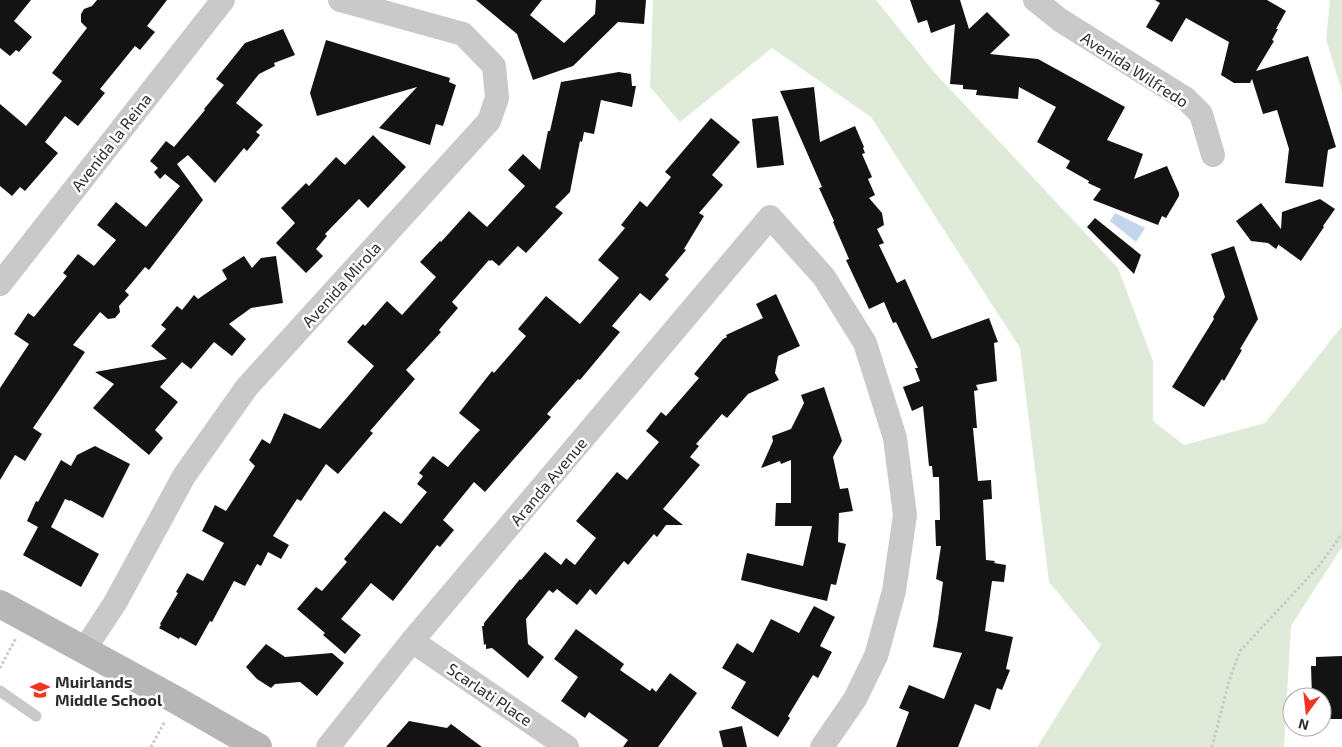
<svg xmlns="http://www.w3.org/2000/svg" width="1342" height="747" viewBox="0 0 1342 747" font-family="'Exo 2',sans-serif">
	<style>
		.green { fill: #dfebd8 }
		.water { fill: #c3d5ed }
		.building { fill: #131313 }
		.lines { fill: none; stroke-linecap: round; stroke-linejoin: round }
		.path { stroke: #c9c9c9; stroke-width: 3; stroke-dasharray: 2.5 2.5; stroke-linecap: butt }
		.lane { stroke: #c9c9c9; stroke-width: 11 }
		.street { stroke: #c9c9c9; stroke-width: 24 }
		.secondary { stroke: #b6b6b6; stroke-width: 28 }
		.labels { text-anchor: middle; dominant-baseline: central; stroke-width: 5; stroke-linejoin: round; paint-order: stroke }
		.street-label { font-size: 16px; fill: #2c2c2c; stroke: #fff }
		.poi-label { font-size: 16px; font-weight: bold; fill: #2c2c2c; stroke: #fff; text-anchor: start }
	</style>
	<rect width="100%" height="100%" fill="#fff"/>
	<g class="green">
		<path d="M653 0H876L935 73 1118 268 1153 361V421L1184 445 1265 423 1342 326V547L1291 626 1284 747H1037L1101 645 1049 582 1020 348 871 117 772 48 680 122 650 87Z"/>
		<path d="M1330 0H1342V92L1326 39Z"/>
	</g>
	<path class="water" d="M1115 213 1145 228 1136 242 1110 221Z"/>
	<g class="building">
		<path d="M0 0H31L14 21 32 37 19 52 16 50 10 56 0 48Z"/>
		<path d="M97 0H167L147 26 155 32 140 50 135 46 100 89 105 93 78 126 65 116 45 142 58 153 25 191 20 187 12 196 0 186V104L26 126 62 81 52 73 87 28 81 22V14L84 9 92 6Z"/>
		<path d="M476 0H542L530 15 564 43 595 14 596 0H646L644 24 618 22 573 66 533 80 517 34Z"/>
		<path d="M910 0H960L969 29 987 12 1010 35 990 54 1038 59 1125 107 1107 140 1143 154 1134 179 1167 166 1179 193V196L1166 218 1162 216 1158 225 1093 200 1101 189 1088 183 1089 181 1066 168 1070 161 1037 142 1056 107 1019 87 1018 99 976 95 977 90 963 89V85L950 84 955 24 931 33 927 20 918 23Z"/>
		<path d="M1155 0H1267L1286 11 1276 29H1278L1272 40 1274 41 1256 71 1308 56 1336 147 1328 150 1323 187 1285 183 1289 149 1277 110 1263 114 1252 79 1250 83H1234L1221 75 1229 42 1186 18 1172 42 1146 27 1160 3Z"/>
		<path d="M283 29 295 55 274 63 275 66 259 74 236 103 263 125 256 132 260 135 247 151 244 148 215 183 188 155 177 164 203 200 149 270 145 267 125 291 129 295 119 306 120 312 115 318 108 319 100 312 73 345 85 352 33 428 42 434 25 461 15 455 0 480V388L29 344 14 334 28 313 34 317 67 276 63 273 78 254 94 266 116 240 97 225 116 202 146 227 180 186 165 174 160 179 154 172 158 168 150 161 166 141 174 147 205 110 204 109 224 85 216 79 245 43Z"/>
		<path d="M326 40 450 78 449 82 456 85 443 126 436 124 430 145 379 128 417 87 317 116 310 93Z"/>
		<path d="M619 72 631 74 632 86H636L632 107 601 100 594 134 584 132 582 142 580 141 570 192 555 207 563 213 526 253 518 246 499 266 492 260 490 261 489 260 452 302 458 308 439 330 441 332 406 370 415 379 370 431 373 433 338 474 326 464 301 501 297 499 273 536 289 545 281 559 268 552 261 566 257 564 245 586 234 581 212 622 210 621 196 646 180 637 179 639 159 628 161 625 160 624 178 593 176 592 187 573 203 581 224 543 202 531 215 505 226 511 255 466 249 460 262 439 270 444 284 413 320 429 374 366 347 342 363 324 365 326 387 301 402 315 436 277 420 262 440 241 441 242 469 211 487 227 525 186 508 170 523 154 540 170 548 131H550L561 82Z"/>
		<path d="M814 87 820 142 855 126 864 147 863 148 865 153 862 154 872 177 868 179 875 195 869 198 882 213 884 225 877 229 884 243 879 245 897 283 905 279 932 339 989 318 998 342 994 343 997 381 976 385 978 390 974 391 977 428H973L978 481 991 480 992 499 983 500 986 560 995 561 994 563 1006 565 1004 582 992 581 985 631 1013 637 1006 669 1010 670 1002 690 997 688 990 710 975 704 958 747H896L909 712 899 708 909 685 944 699 962 653 933 647 938 620 943 582 936 579 941 546H936L935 520H940L939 477H933L932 466H929L923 406 912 411 903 387 920 381 915 368H918L896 322 893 323 884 302 869 309 846 260 849 259 833 222 834 221 819 188 822 187 780 91Z"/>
		<path d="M778 116 784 165 757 168 752 119Z"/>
		<path d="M711 118 740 142 712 175 723 185 699 213 704 216 684 249 686 250 665 275 669 279 650 301 640 293 612 326 620 332 580 380 578 379 547 414 551 417 485 492 474 482 443 520 454 530 440 547 437 545 393 601 371 583 341 619 361 635 345 654 323 635 325 633 297 609 316 587 322 591 347 562 344 559 384 511 401 524 427 492 417 484 423 476 419 473 433 456 448 467 476 434 480 430 459 413 492 371 494 373 526 336 518 329 546 296 580 324 619 278 598 260 625 228 621 225 640 201 647 207 671 177 665 172Z"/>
		<path d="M373 135 406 167 368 208 359 199 325 234 327 236 316 249 323 256 306 273 276 243 295 223 281 208 306 183 309 186 336 157 345 165Z"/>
		<path d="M1320 199 1335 209 1323 226 1324 227 1301 261 1279 245V244L1276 249 1268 243 1251 241 1236 221 1261 203 1281 229 1282 212Z"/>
		<path d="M1095 218 1141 255 1134 274 1087 227Z"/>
		<path d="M1234 246 1258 319 1240 349 1242 350 1224 381 1222 379 1204 407 1172 387 1214 319 1213 317 1225 297 1211 254Z"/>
		<path d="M244 256 252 268 261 258 276 256 283 303 251 308 229 324 246 339 232 356 214 342 191 369 182 362 160 387 178 402 155 430 163 438 149 455 93 408 114 384 95 372 167 359 151 346 166 329 161 325 177 306 182 310 194 295 198 299 227 279 222 270Z"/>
		<path d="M776 294 800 346 778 356 775 373 779 380 748 394 727 418 722 414 696 444 699 446 690 457 700 465 663 509 683 525H666L657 537 654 534 628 565 624 561 596 595 590 589 577 605 557 589 553 593 549 590 526 619 528 644 544 657 528 678 492 648 486 649V644L484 645 482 626H484V623L520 579 521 580 545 552 561 565 566 558 575 565 596 538 576 521 617 472 627 480 659 442 646 431 661 412 666 416 699 378 694 374 723 339 727 337 726 335 763 318 756 304Z"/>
		<path d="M824 387 842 441 833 457 840 489 848 488 853 511 839 513 838 542 846 544 836 585 831 584 827 601 741 580 747 553 803 566 812 526H775L776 503H791V460L781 464 780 461 761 468 773 441 772 436 791 429 804 403 801 395Z"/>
		<path d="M95 446 130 464 103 518 70 500V501L65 499 51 527 99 554 81 587 23 555 38 527 27 521 36 501 38 502 61 460 71 466 77 455Z"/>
		<path d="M814 606 835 617 820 646 832 652 818 678 813 675 788 716 790 718 778 737 731 708 746 682 722 668 737 643 753 653 771 619 799 633Z"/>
		<path d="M576 629 624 664 620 670 650 691 652 688 656 692 670 673 697 693 658 747H623L628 740 589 712 585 718 561 701 578 677 554 659Z"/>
		<path d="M266 644 285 657 332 653 344 663 317 696 300 682 275 684 271 688 257 679 246 667Z"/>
		<path d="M1342 656V719H1322V697H1312L1311 666H1316V657Z"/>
		<path d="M409 721 447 728 451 724 482 747H386Z"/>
		<path d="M742 726 747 747H723L719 731Z"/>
	</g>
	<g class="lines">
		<g class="path">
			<path d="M0 668 16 638"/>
			<path d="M151 747 165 721"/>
			<path d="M1212 747 1229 681 1240 651 1318 567 1342 534"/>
		</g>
		<path class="lane" d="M0 691 36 716"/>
		<g class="street">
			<path d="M1035 0 1060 20 1186 99 1201 114 1213 155"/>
			<path d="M0 284 223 0"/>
			<path d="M412 641 567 747"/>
			<path d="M84 650 115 603 184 476 247 387 489 121 497 98 494 66 463 34 340 0"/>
			<path d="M328 747 412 641 770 217 824 277 865 343 895 438 905 515 894 591 876 656 855 699 822 747"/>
		</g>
		<path class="secondary" d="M0 604 176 700 258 747"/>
	</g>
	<defs>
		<symbol id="school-bare" viewBox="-9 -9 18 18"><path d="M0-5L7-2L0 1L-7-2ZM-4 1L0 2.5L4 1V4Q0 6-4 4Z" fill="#ee3623" stroke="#fff" stroke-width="2.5" paint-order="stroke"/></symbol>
	</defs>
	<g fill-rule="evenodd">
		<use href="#school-bare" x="26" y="676" width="28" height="28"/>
	</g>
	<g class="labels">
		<g class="street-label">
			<text transform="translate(1135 69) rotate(33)">Avenida Wilfredo</text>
			<text transform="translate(111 142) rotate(-52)">Avenida la Reina</text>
			<text transform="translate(341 284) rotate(-48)">Avenida Mirola</text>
			<text transform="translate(548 481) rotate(-50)">Aranda Avenue</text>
			<text transform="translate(490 694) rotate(34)">Scarlati Place</text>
		</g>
		<g class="poi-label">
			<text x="55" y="681">Muirlands<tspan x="55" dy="18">Middle School</tspan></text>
		</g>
	</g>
	<g transform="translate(1307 712) rotate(195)"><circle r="24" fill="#ffffff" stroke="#ababab"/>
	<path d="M0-4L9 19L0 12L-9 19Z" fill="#ee3623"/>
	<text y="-8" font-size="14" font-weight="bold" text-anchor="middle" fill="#2c2c2c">N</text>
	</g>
</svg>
